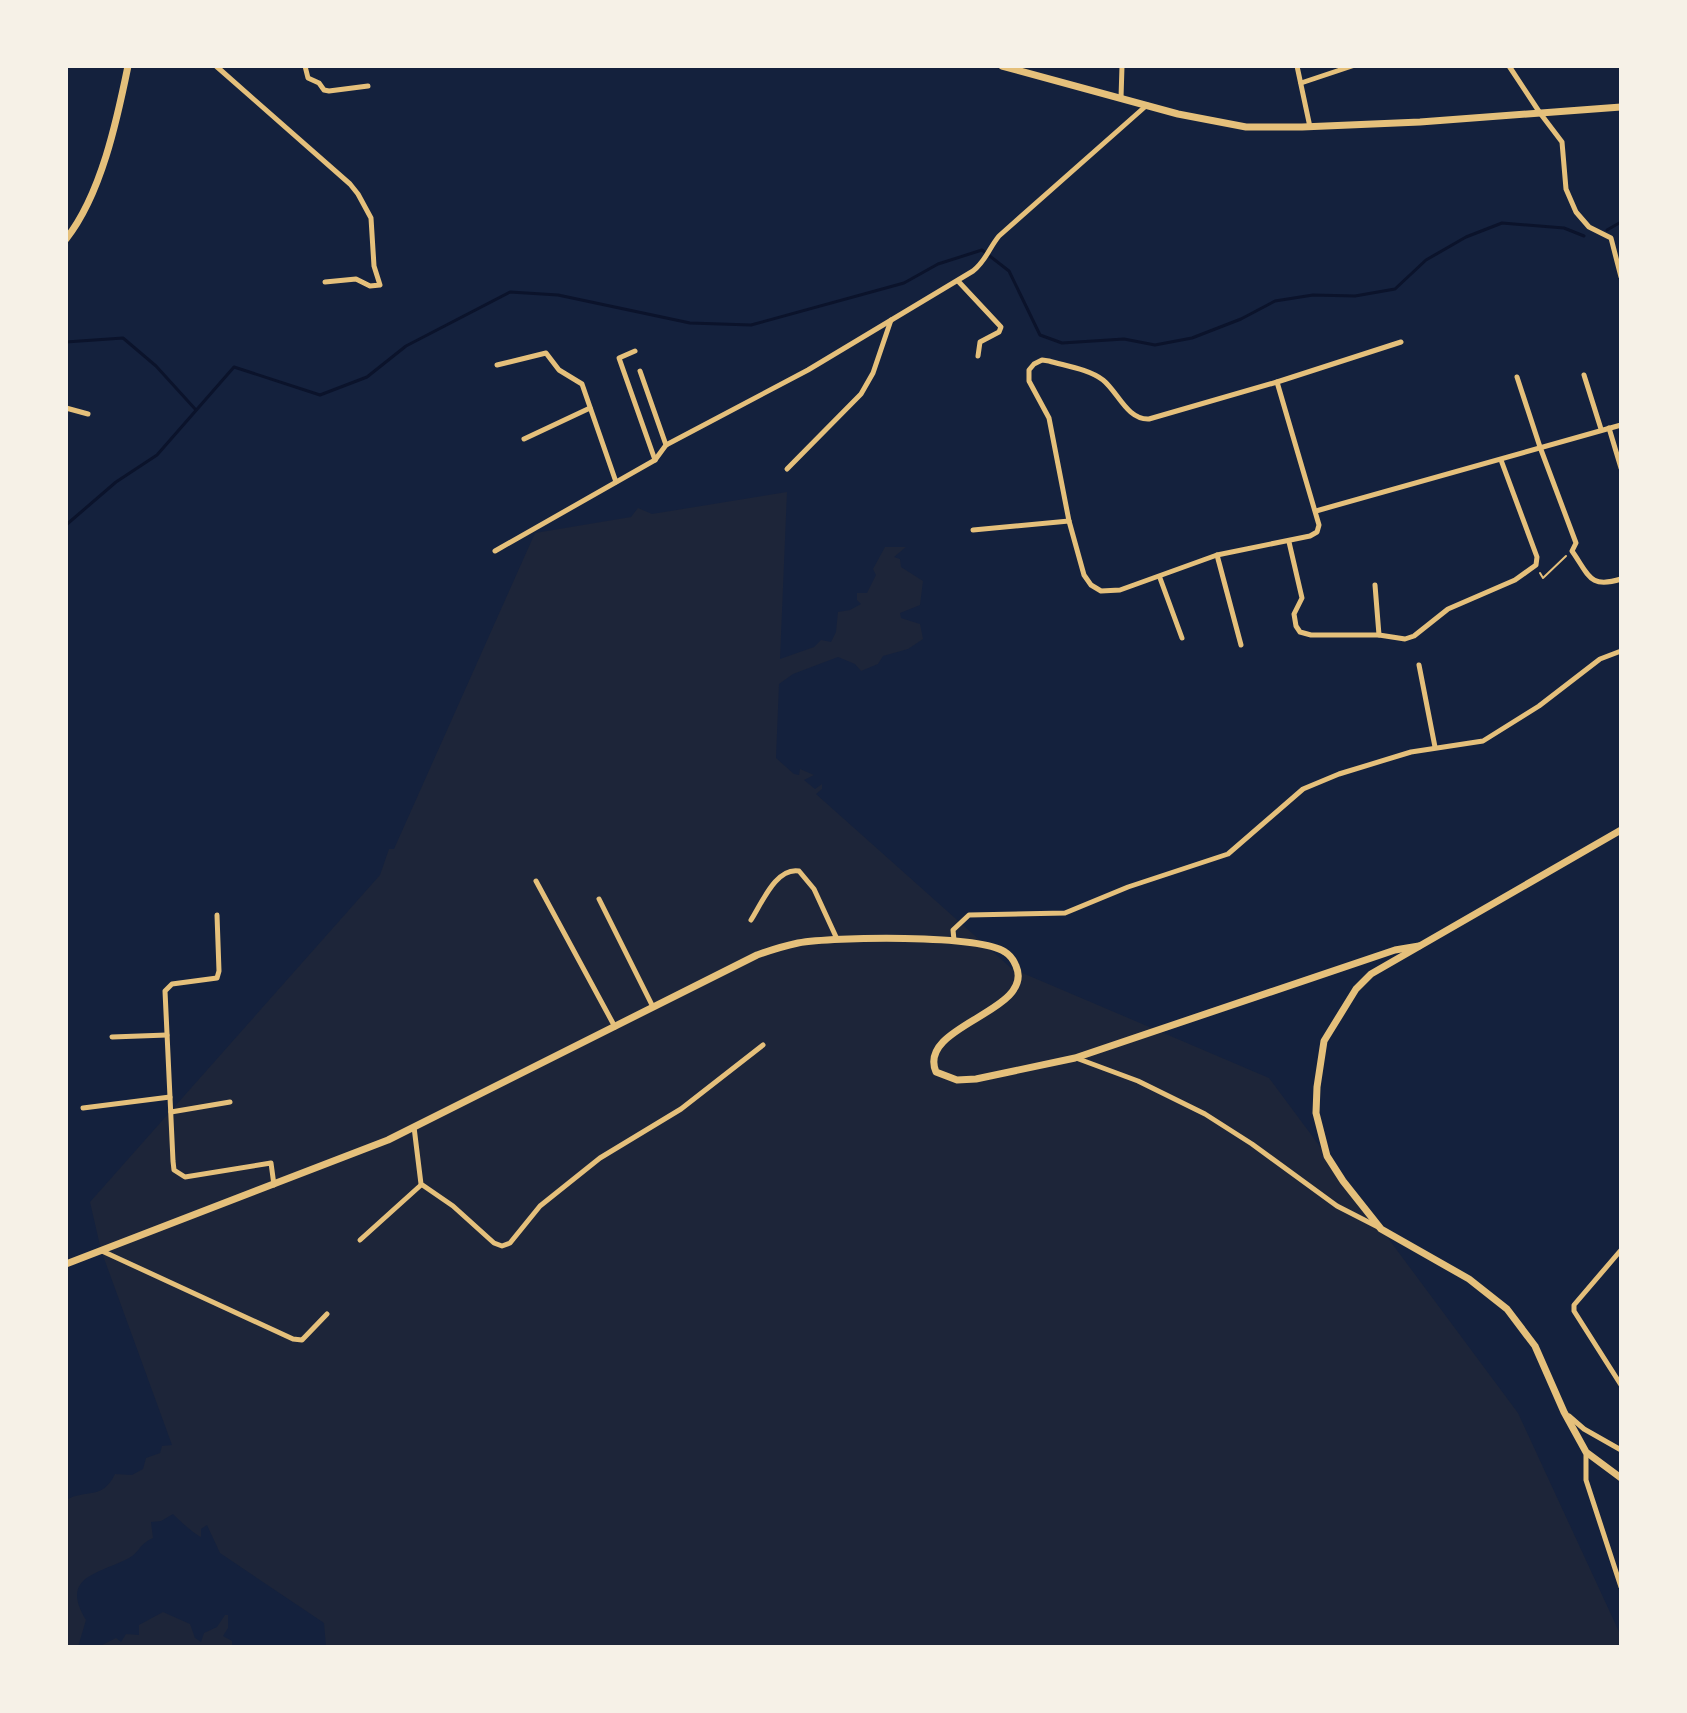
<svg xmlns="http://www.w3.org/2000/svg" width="1687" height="1713" viewBox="0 0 1687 1713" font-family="Poppins,sans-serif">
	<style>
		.green { fill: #1d2539 }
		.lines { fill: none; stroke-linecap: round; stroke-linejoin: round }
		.stream { stroke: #0b132b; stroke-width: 3 }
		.path { stroke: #e5c07b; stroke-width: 2 }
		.minor { stroke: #e5c07b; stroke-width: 5 }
		.tertiary { stroke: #e5c07b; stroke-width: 7 }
		.secondary { stroke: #e5c07b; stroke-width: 7 }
	</style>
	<rect width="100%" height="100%" fill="#14213d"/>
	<g class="green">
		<path d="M787 492 780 659 814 647 821 640 831 642 836 632 838 612 850 610 861 604 857 600V593H867L876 575 873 569 885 547H906L894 557 900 559 901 567 923 581 920 605 900 613 901 618 920 624 923 639 908 649 883 656 878 664 861 671 855 664 838 657 793 674 779 684 776 758 794 774 799 775 800 769 814 775 804 780 815 789 822 784V789L816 794 1011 968 1269 1078 1518 1413 1621 1636V1647H326L324 1623 220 1553 207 1525 201 1529V1537C194 1534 179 1520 173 1514L161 1521 151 1522 153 1538C138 1545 140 1552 129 1558 99 1574 59 1576 86 1620L78 1647H66L68 1499C89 1489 102 1500 115 1474L132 1475 143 1469 146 1458 160 1453 162 1446 172 1445 101 1250 90 1202 380 875 389 849H394L535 533 631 517 638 508 652 514Z"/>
		<path d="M163 1612 190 1624 195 1638 201 1642 204 1633 217 1627 225 1615H228V1628L223 1636 232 1641V1647H98L116 1638 121 1642 126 1634 139 1635V1625Z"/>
	</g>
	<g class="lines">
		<g class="stream">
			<path d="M1607 230 1621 222"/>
			<path d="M66 342 123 338 156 366 196 410"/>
			<path d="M66 525 116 482 157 455 234 367 320 395 367 377 406 346 510 292 558 295 690 323 751 325 904 283 938 264 982 250 1009 271 1040 335 1062 343 1124 339 1155 345 1192 338 1241 319 1275 301 1313 295 1355 296 1395 289 1426 260 1466 237 1502 223 1564 228 1584 236"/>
		</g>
		<path class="path" d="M1540 573 1543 578 1566 556"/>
		<g class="minor">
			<path d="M216 66 350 184 358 194 371 218 374 266 380 285 370 286 356 279 325 282"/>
			<path d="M305 66 308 78 319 83 324 90 329 91 368 86"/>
			<path d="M1297 66 1310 127"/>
			<path d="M1509 66 1540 113 1562 142 1566 189 1576 212 1589 227 1611 238 1621 277"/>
			<path d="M1301 83 1352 66"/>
			<path d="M1121 98 1122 66"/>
			<path d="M958 281 1001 327 999 332 980 342 978 356"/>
			<path d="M635 351 619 358 655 460"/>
			<path d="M497 365 546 353 559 370 582 384 616 482"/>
			<path d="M640 371 666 445"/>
			<path d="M1584 375 1601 429"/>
			<path d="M1517 377 1540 447 1576 543 1572 551C1589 575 1589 589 1621 579"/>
			<path d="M66 408 88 414"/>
			<path d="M1609 428 1621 468"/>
			<path d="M524 439 590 408"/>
			<path d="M787 469 861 394 873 373 891 320"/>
			<path d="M1316 511 1621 425"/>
			<path d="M973 530 1069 521"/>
			<path d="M1289 542 1302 598 1294 614 1296 626 1300 632 1311 635H1379L1405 639 1414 636 1448 609 1515 580 1536 565 1537 557 1501 460"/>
			<path d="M495 551 655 460 666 445 808 370 973 271C986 261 989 248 999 236L1147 105"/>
			<path d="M1217 555 1120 590 1101 591 1091 585 1084 575 1069 521 1049 418 1029 381V370L1034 364 1042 360 1049 361C1066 366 1088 369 1103 380 1118 392 1127 420 1149 419L1277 382 1401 342"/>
			<path d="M1160 578 1182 638"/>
			<path d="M1375 585 1379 635"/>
			<path d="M1241 645 1217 555 1310 536 1317 532 1319 525 1277 382"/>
			<path d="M1419 665 1435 747"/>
			<path d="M536 881 615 1027"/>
			<path d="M599 899 653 1007"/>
			<path d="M217 915 219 971 217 978 172 984 165 991 173 1161 174 1170 185 1177 271 1163 274 1185"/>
			<path d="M751 920C762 903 776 867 799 871L814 889 837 939"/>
			<path d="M954 940 953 930 969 915 1065 913 1128 887 1228 854 1303 789 1339 774 1411 752 1483 741 1539 706 1600 659 1621 651"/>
			<path d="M112 1037 167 1035"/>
			<path d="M1076 1058 1138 1081 1205 1114 1252 1144 1337 1206 1380 1228"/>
			<path d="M83 1108 170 1097"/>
			<path d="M171 1112 230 1102"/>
			<path d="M414 1127 421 1184 453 1206 494 1243 502 1246 510 1243 540 1206 600 1158 681 1109 763 1045"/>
			<path d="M360 1240 421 1185"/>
			<path d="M1621 1250 1574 1305V1311L1621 1385"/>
			<path d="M102 1251 293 1339 302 1340 327 1314"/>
			<path d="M1569 1416 1584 1429 1621 1450"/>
			<path d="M1586 1453V1480L1621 1587"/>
		</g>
		<g class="tertiary">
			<path d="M66 239C101 195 117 120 128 66"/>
			<path d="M1621 830 1371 974 1356 989 1324 1041 1317 1087 1316 1113 1327 1156 1343 1181 1381 1229 1469 1279 1507 1309 1535 1346 1564 1412 1586 1452 1621 1478"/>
			<path d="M66 1264 388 1140 757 955C771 950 784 946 798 943 833 937 978 934 1005 952 1010 955 1014 961 1016 966 1036 1012 916 1025 936 1072L957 1080 976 1079 1075 1058 1395 950 1419 946"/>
		</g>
		<path class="secondary" d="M1002 66 1178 114 1246 127H1302L1420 122 1621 107"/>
	</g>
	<rect width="1687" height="1713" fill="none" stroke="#f6f1e7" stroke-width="136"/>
</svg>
